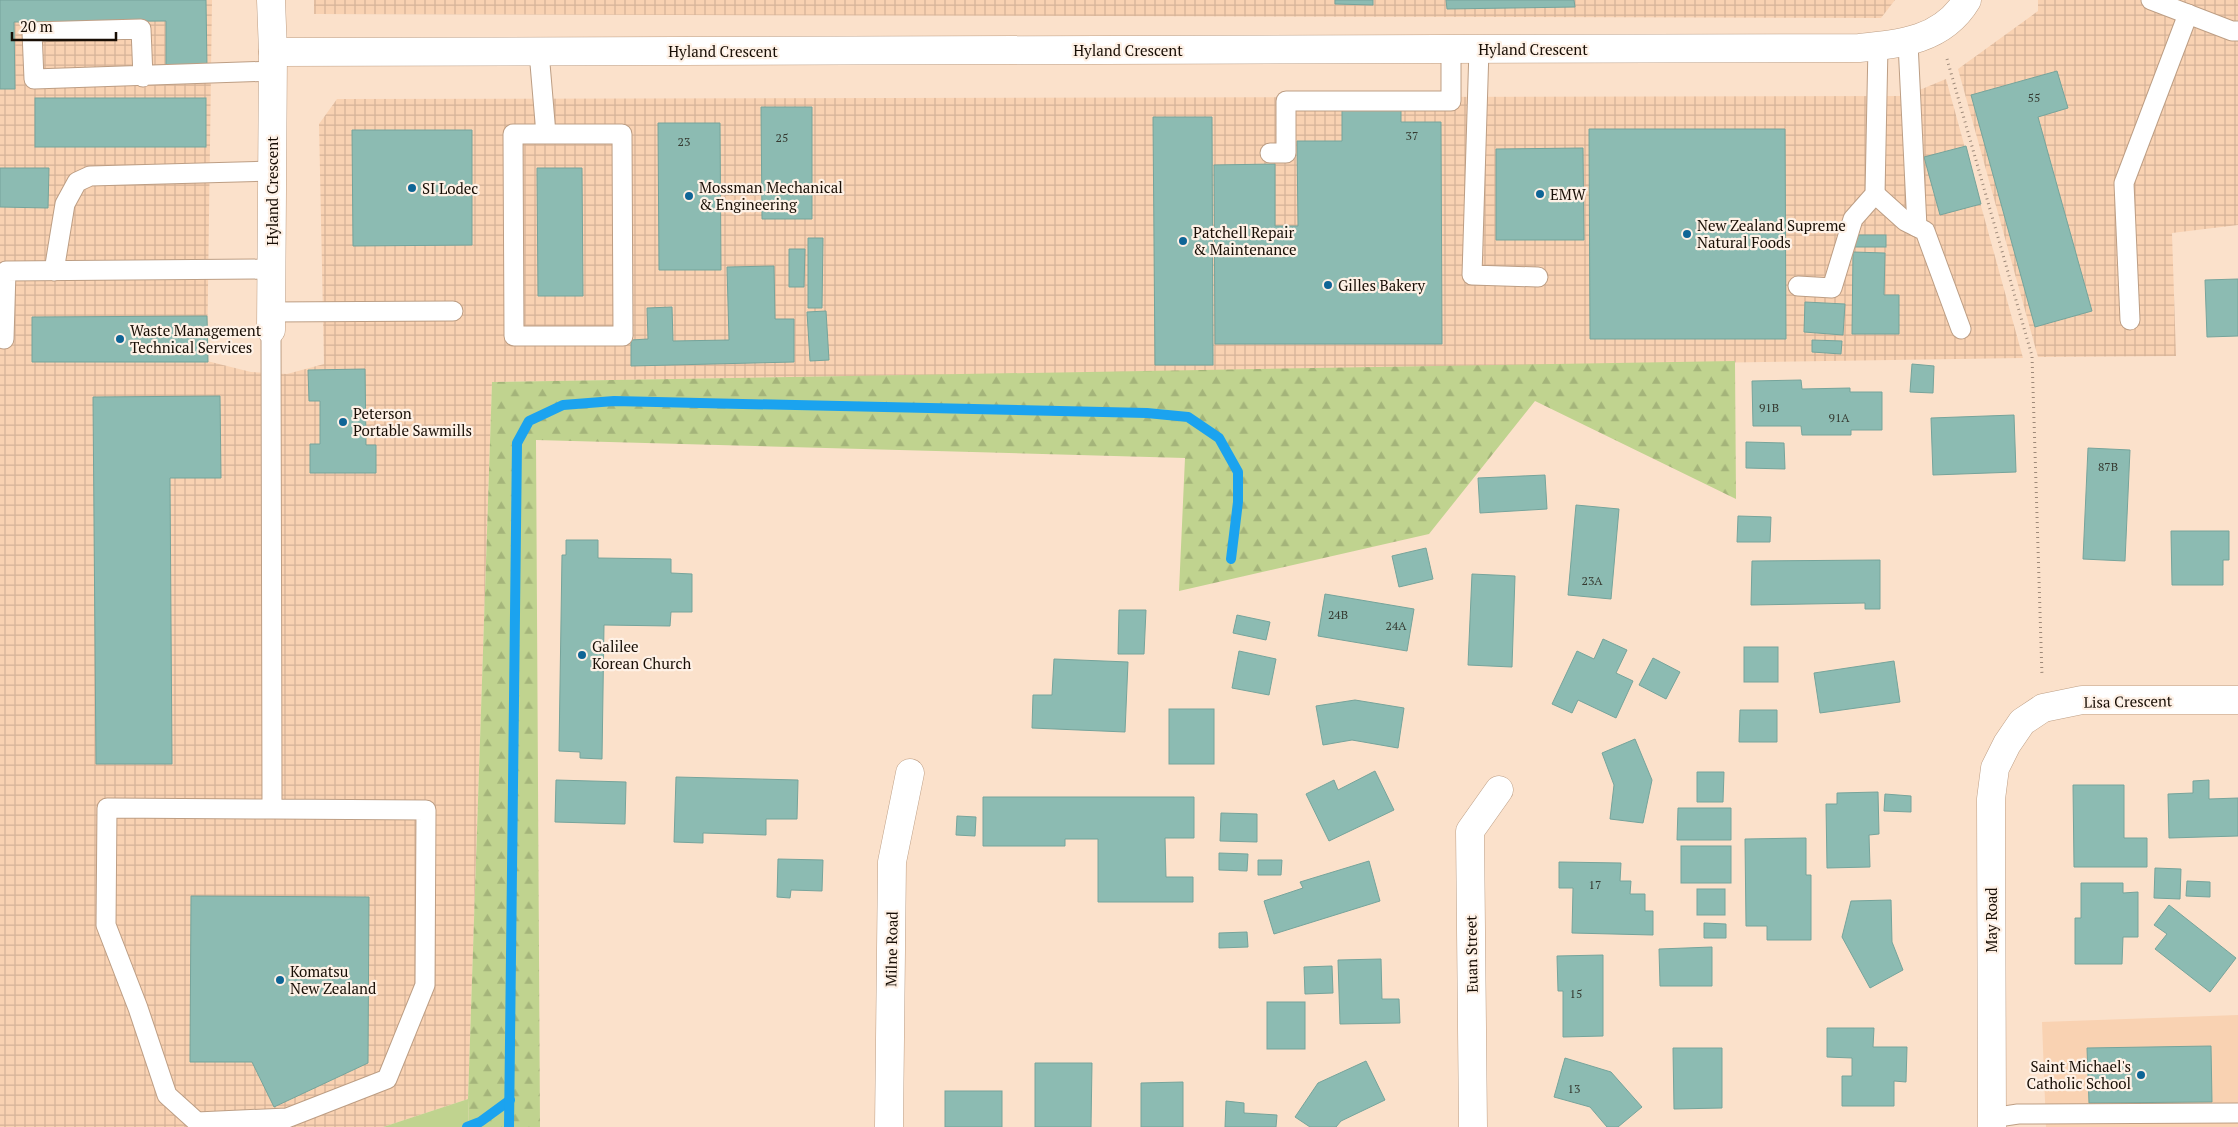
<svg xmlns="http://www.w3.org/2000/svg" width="2238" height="1127" viewBox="0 0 2238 1127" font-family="'PT Serif',serif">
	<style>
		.built { fill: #f9d2b2 }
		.industrial { fill: url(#industrial-grid) }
		.green { fill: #c0d38f }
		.forest { fill: url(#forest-firs) }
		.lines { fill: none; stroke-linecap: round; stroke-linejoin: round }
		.stream { stroke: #1ba3ef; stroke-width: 10 }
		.building { fill: #8cbbb2; stroke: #76a49b }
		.service-casing { stroke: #bd9e84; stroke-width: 21 }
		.minor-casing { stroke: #bd9e84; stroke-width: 29 }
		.path { stroke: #9d8979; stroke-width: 3; stroke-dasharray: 1 4; stroke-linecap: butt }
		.service { stroke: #fff; stroke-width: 19 }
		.minor { stroke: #fff; stroke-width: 28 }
		.poi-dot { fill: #0f6596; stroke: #fef1e6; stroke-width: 2 }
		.labels { text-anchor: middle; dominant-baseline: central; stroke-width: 4.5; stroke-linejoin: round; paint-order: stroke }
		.number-label { font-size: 12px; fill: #353930 }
		.street-label { font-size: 15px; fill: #180e05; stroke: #fef1e6 }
		.poi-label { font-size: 15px; fill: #180e05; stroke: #fef1e6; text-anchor: start }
	</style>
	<defs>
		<pattern id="industrial-grid" width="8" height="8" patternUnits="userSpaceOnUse" patternTransform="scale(1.25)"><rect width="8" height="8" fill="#f9d2b2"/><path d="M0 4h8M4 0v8" fill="none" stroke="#d5b398"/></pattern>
		<pattern id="forest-firs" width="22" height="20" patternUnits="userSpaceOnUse" patternTransform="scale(1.25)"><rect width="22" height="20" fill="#c0d38f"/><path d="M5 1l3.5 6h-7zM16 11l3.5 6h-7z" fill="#a4b47a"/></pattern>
	</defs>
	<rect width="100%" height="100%" fill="#fbe1cb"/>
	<path class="built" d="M2238 1015V1127H2046L2042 1022Z"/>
	<g class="industrial">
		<path d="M0 0H212L207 361 251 372 287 374 324 364 319 124 337 99 1905 96 1946 79 2023 358 492 382 468 1099 383 1127H0Z"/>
		<path d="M314 0H1895L1881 18 314 14Z"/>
		<path d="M2038 0H2238V225L2172 233 2176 356 2038 357 1958 69 2038 11Z"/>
	</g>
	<path class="green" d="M468 1099 469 1127H383Z"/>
	<path class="forest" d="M1735 361 1736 499 1535 401 1429 534 1179 591 1185 458 536 440 540 1127H469L468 1099 492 382Z"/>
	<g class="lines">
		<g class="stream">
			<path d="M467 1127 480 1122 510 1100"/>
			<path d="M509 1127 517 443 529 421 563 405 614 401 1147 413 1188 417 1219 438 1238 472V502L1231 559"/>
		</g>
	</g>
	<g class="building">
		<path d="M0 0H206L207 68 166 69V21L14 22 15 89H0Z"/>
		<path d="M1335 0H1373V5L1335 4Z"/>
		<path d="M1446 0H1574L1575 7 1447 9Z"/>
		<path d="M2057 71 2068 108 2038 117 2092 311 2035 327 1971 95Z"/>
		<rect x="35" y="98" width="171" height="49"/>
		<path d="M761 107H812V219H762Z"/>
		<path d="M1342 108H1401V122H1441L1442 344H1215L1214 165 1275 164V226H1298L1297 141H1342Z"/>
		<path d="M1153 117H1212L1213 365H1155Z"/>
		<path d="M658 123H720L721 270H659Z"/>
		<path d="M1589 129H1785L1786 339H1590Z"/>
		<path d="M352 130H472V245L353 246Z"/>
		<path d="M1966 146 1981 204 1940 215 1924 157Z"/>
		<path d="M1583 148 1584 240H1496V149Z"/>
		<path d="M0 168H49L48 208 0 207Z"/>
		<path d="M537 168H582L583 296H538Z"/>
		<rect x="1855" y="235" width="31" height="12"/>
		<path d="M808 238H823L822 308H808Z"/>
		<path d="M789 249H805L804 287H789Z"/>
		<path d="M1853 252 1885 253 1884 295H1899V334H1852Z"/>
		<path d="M774 266 775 319H794V362L631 366V340L648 339 647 308 672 307 673 341 729 340 727 267Z"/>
		<path d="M2238 279V336L2207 337 2205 280Z"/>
		<path d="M1805 302 1845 304 1843 335 1804 332Z"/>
		<path d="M826 311 829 360 810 361 807 312Z"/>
		<path d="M207 316 208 362H32V317Z"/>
		<path d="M1812 340 1842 341 1841 354 1812 352Z"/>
		<path d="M1912 364 1934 366 1933 393 1910 392Z"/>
		<path d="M365 369 366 445H376V473H310V444H320V401H309L308 370Z"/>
		<path d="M1801 380 1802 389 1850 388V392H1882V430H1851V435H1802L1801 426H1753L1752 381Z"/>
		<path d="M220 396 221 478H170L172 764H96L93 397Z"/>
		<path d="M2014 415 2016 472 1933 475 1931 418Z"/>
		<path d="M1746 442 1784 443 1785 469 1746 468Z"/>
		<path d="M2088 448 2130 450 2125 561 2083 559Z"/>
		<path d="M1545 475 1547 509 1480 513 1478 478Z"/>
		<path d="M1576 505 1619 509 1611 599 1568 595Z"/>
		<path d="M1738 516 1771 517 1770 542H1737Z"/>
		<path d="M2171 531H2229V560H2223V585H2172Z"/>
		<path d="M566 540H598V558L671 559V573L692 574V612H671L670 626 604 625 602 759 580 758V752L559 751 562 555H566Z"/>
		<path d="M1426 548 1433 579 1399 587 1392 556Z"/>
		<path d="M1880 560V609H1865V603L1751 605 1752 561Z"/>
		<path d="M1472 574 1515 576 1512 667 1468 665Z"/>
		<path d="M1325 594 1414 609 1407 651 1318 636Z"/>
		<path d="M1119 610H1146L1144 654H1118Z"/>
		<path d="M1237 615 1270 622 1266 640 1233 633Z"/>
		<path d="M1603 639 1627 650 1616 673 1633 681 1616 718 1578 700 1572 713 1552 704 1577 651 1594 659Z"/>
		<rect x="1744" y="647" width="34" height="35"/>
		<path d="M1239 651 1276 659 1269 695 1232 688Z"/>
		<path d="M1653 658 1680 672 1666 699 1639 685Z"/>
		<path d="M1054 659 1128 662 1125 732 1032 728 1033 695H1052Z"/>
		<path d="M1894 661 1900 702 1820 713 1814 673Z"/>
		<path d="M1355 700 1404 708 1398 748 1352 740 1323 745 1316 706Z"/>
		<rect x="1169" y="709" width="45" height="55"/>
		<path d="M1740 710H1777V742H1739Z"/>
		<path d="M1635 739 1652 780 1643 823 1610 819 1614 785 1602 753Z"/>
		<path d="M1375 771 1394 810 1329 841 1306 794 1334 780 1338 790Z"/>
		<path d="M1697 772H1724L1723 802H1697Z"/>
		<path d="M676 777 798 780 797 819H766V835L703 833V843L674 842Z"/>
		<path d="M556 780 626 782 625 824 555 822Z"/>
		<path d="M2209 780V799L2238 798V836L2169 838 2168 794 2193 793V781Z"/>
		<path d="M2073 785H2124V838H2147V867H2074Z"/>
		<path d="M1878 792 1879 834 1869 835 1870 867 1827 868 1826 804H1837V793Z"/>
		<path d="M1885 794 1911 796V812L1884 811Z"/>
		<path d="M983 797H1194V838H1165L1166 877H1193V902H1098V839H1065V846H983Z"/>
		<path d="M1678 808H1731V840H1677Z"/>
		<path d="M1221 813 1257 814V842L1220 841Z"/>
		<path d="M957 816 976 817 975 836 956 835Z"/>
		<path d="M1806 838V875H1811V940H1767V926H1746L1745 839Z"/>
		<rect x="1681" y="846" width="50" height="37"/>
		<path d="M1219 853 1248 854 1247 871 1219 870Z"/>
		<path d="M778 859 823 860 822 891 791 890 790 898 777 897Z"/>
		<path d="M1258 860H1282L1281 875H1258Z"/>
		<path d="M1369 861 1380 901 1274 934 1264 901 1303 888 1300 882Z"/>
		<path d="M1559 862 1621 863 1620 881H1631L1630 894H1645V911H1653V935L1572 933 1573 888H1559Z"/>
		<path d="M2155 868 2181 869 2180 899 2154 898Z"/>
		<path d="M2187 881 2210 882V897L2186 896Z"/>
		<path d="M2081 883H2123V893L2138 892V937H2123L2122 964H2075V918H2081Z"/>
		<rect x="1697" y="889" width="28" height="26"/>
		<path d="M191 896 369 897 368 1063 274 1107 252 1062H190Z"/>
		<path d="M1891 900 1892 942 1903 970 1870 988 1842 937 1851 901Z"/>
		<path d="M2169 905 2236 958 2210 992 2155 949 2167 934 2154 925Z"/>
		<path d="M1704 923 1726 924V938H1704Z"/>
		<path d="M1247 932 1248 947 1219 948V933Z"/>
		<path d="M1712 947V986H1660L1659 949Z"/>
		<path d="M1603 955V1036L1563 1037V991H1558L1557 956Z"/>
		<path d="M1381 959 1382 999H1399L1400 1023 1340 1024 1338 960Z"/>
		<path d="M1332 966 1333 993 1305 994 1304 967Z"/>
		<rect x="1267" y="1002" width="38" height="47"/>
		<path d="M1827 1028H1874L1873 1047H1907L1906 1082 1894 1081V1106H1842V1076H1852V1058L1827 1057Z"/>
		<path d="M2211 1046 2212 1102 2089 1103 2087 1048Z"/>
		<path d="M1673 1048H1722V1108L1674 1109Z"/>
		<path d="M1565 1058 1611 1072 1642 1107 1618 1127H1607L1590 1107 1554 1097Z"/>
		<path d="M1366 1061 1385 1100 1341 1121 1336 1127H1310L1295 1117 1318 1083Z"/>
		<path d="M1035 1063H1092L1091 1127H1035Z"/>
		<path d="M1183 1082V1127H1141V1083Z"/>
		<rect x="945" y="1091" width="57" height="36"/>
		<path d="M1226 1101 1244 1103V1113L1277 1115 1276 1127H1225Z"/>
	</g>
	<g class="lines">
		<defs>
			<g id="service">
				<path d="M2151 0 2232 31H2238"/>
				<path d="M1908 43 1917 227"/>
				<path d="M1479 49 1472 275 1538 277"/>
				<path d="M539 52 546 134H513L514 336H623L622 134H546"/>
				<path d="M143 77 141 29 32 32 34 79 273 71"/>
				<path d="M1270 153H1286V101H1451V49"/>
				<path d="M1875 194 1905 221 1925 231 1961 329"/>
				<path d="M54 271 65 204 77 182 90 176 272 171"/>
				<path d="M1798 286 1832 288 1853 219 1875 194 1878 46"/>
				<path d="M270 312 453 311"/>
				<path d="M2130 320 2124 183 2188 14"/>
				<path d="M271 330 272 809 426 810 425 985 387 1079 287 1118 197 1122 167 1095 138 1008 106 925 107 808 272 809"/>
				<path d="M4 339 6 271 271 269"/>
				<path d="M1992 1118 2018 1114 2238 1113"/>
			</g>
			<g id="minor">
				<path d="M273 52 1859 48C1901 44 1943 40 1967 0"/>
				<path d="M271 330 273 52 271 0"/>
				<path d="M889 1127 892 862 910 773"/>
				<path d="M1473 1127 1470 831 1499 790"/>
				<path d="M1992 1127 1991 799 1995 768 2007 744 2022 722 2043 708 2082 700H2238"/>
			</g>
		</defs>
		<use href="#service" class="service-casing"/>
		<use href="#minor" class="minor-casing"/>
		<path class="path" d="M1947 59 2032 356 2042 676"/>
		<use href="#service" class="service"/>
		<use href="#minor" class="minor"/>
	</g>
	<g class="poi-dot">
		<circle cx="412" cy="188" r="5"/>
		<circle cx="1540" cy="194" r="5"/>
		<circle cx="689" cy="196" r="5"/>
		<circle cx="1687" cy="234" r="5"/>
		<circle cx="1183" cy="241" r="5"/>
		<circle cx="1328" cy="285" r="5"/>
		<circle cx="120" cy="339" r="5"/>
		<circle cx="343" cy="422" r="5"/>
		<circle cx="582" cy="655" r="5"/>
		<circle cx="280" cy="980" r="5"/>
		<circle cx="2141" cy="1075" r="5"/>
	</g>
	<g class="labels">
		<g class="number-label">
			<text x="2034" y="97">55</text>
			<text x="1412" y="135">37</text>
			<text x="782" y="137">25</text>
			<text x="684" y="141">23</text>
			<text x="1769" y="407">91B</text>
			<text x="1839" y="417">91A</text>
			<text x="2108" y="466">87B</text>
			<text x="1592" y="580">23A</text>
			<text x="1338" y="614">24B</text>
			<text x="1396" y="625">24A</text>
			<text x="1595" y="884">17</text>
			<text x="1576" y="993">15</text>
			<text x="1574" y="1088">13</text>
		</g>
		<g class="street-label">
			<text x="1533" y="49">Hyland Crescent</text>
			<text x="1128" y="50">Hyland Crescent</text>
			<text x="723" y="51">Hyland Crescent</text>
			<text transform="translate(272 191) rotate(-90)">Hyland Crescent</text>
			<text transform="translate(2128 701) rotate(-1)">Lisa Crescent</text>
			<text transform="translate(1991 920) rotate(-90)">May Road</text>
			<text transform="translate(891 949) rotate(-89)">Milne Road</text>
			<text transform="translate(1471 954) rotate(-91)">Euan Street</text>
		</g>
		<g class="poi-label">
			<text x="699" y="187">Mossman Mechanical<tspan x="699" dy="17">&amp; Engineering</tspan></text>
			<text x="422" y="188">SI Lodec</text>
			<text x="1550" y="194">EMW</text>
			<text x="1697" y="225">New Zealand Supreme<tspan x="1697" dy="17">Natural Foods</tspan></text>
			<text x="1193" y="232">Patchell Repair<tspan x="1193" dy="17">&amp; Maintenance</tspan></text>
			<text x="1338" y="285">Gilles Bakery</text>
			<text x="130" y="330">Waste Management<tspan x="130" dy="17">Technical Services</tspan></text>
			<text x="353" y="413">Peterson<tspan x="353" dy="17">Portable Sawmills</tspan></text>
			<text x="592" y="646">Galilee<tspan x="592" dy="17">Korean Church</tspan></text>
			<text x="290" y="971">Komatsu<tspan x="290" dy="17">New Zealand</tspan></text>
			<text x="2131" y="1066" text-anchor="end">Saint Michael's<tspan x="2131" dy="17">Catholic School</tspan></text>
		</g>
	</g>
	<path d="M12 32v8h104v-8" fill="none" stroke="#180e05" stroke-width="2.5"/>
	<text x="20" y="32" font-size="15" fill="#180e05" stroke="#fef1e6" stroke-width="4" paint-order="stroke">20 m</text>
</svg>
